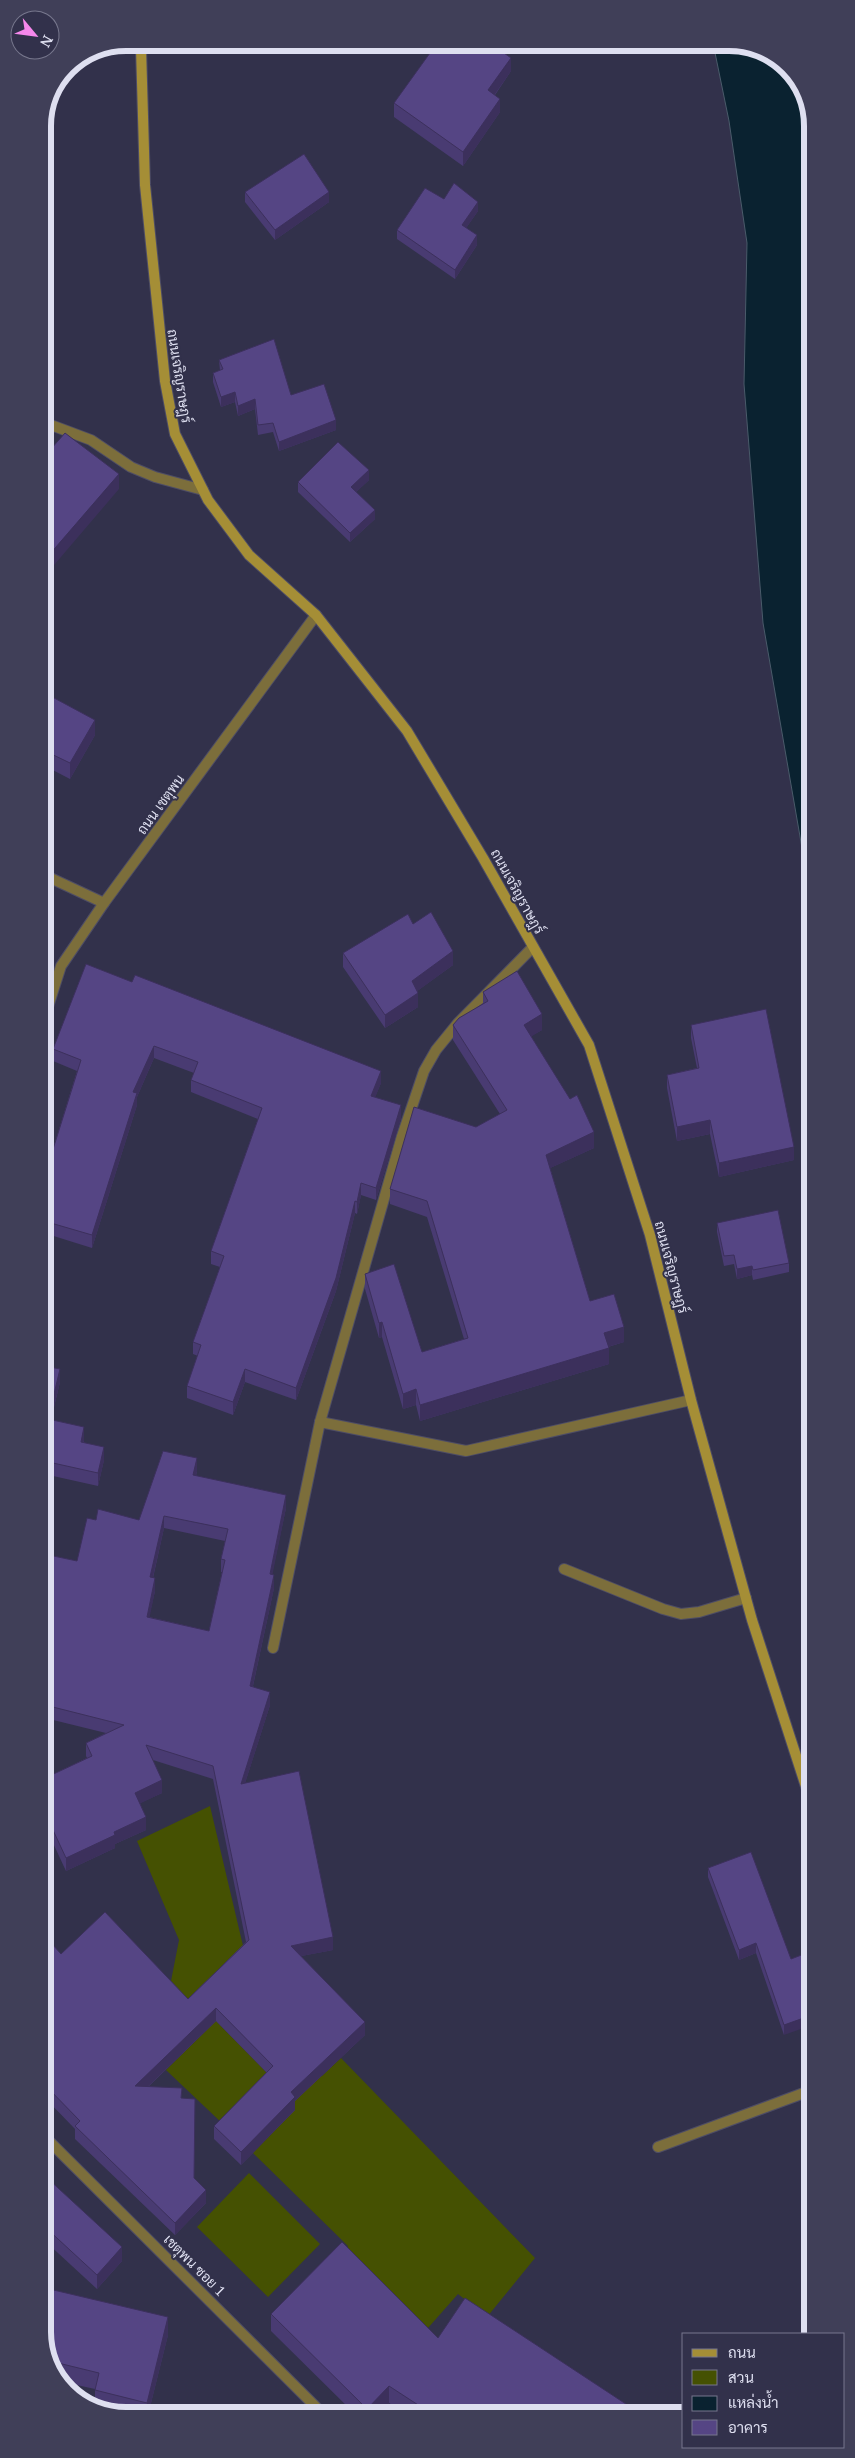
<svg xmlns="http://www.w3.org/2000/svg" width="855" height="2458" viewBox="0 0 855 2458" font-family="'Noto Serif',Sarabun,serif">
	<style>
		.green { fill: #455102 }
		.water { fill: #0a2230; stroke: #4a5b6a }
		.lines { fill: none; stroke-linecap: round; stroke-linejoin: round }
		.street-casing { stroke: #4e4d65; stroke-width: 12 }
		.secondary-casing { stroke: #4e4d65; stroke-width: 12 }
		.street { stroke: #7c6e3b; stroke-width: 10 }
		.secondary { stroke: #a58e36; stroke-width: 10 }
		.wall { fill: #493b72; fill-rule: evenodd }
		.shaded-wall { fill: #3c305c }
		.building { fill: #554584; stroke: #3c305c; fill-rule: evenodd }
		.labels { text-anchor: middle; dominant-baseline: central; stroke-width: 4; stroke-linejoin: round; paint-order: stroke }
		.street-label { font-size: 14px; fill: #dedff0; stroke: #32314b }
		.rim { fill: none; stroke: #dedff0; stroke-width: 6 }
	</style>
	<rect width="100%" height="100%" fill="#32314b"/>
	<g class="green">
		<path d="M210 1806 244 1950 188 2002 171 1981 179 1940 137 1841Z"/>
		<path d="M216 2021 271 2077 322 2076 341 2058 535 2258 487 2317 458 2294 420 2337 342 2260 348 2246 253 2153 295 2109 224 2125 166 2070Z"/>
		<path d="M249 2173 320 2244 268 2297 197 2227Z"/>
	</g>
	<path class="water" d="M713 43H734L784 63 810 105 811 900 763 623 744 384 747 243 729 121Z"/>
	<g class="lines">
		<defs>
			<g id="street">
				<path d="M43 422 91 440 131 467 155 477 203 490"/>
				<path d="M44 875 104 903"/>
				<path d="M44 1019 61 966 104 903 316 615"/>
				<path d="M320 1422 402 1136 424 1071 436 1050 458 1023 533 947"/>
				<path d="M564 1569 663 1609 681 1614 699 1612 746 1598"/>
				<path d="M273 1648 320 1422 466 1451 691 1400"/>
				<path d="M45 2137 323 2414"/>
				<path d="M658 2147 812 2090"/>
			</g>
			<path id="secondary" d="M141 48 145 185 165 381 175 434 208 500 249 555 316 615 407 731 483 858 589 1045 650 1235 691 1400 752 1620 812 1805"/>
		</defs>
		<use href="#street" class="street-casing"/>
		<use href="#secondary" class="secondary-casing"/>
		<use href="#street" class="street"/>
		<use href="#secondary" class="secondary"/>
	</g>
	<g class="wall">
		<path d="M511 71 495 95 500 112 463 166 394 117V103Z"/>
		<path d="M245 192 329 202 275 240 245 202Z"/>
		<path d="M444 199 478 211 466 228 477 245 455 279 397 239V230Z"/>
		<path d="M219 360 291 395 336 430 279 451 273 432 258 435 255 409 238 416 235 402 221 407 213 382V373L220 371Z"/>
		<path d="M369 480 356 492 375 519 350 542 298 492V482Z"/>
		<path d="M43 692 95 735 70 779 43 765Z"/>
		<path d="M413 924 453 965 417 991 418 1007 385 1028 343 967V953Z"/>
		<path d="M86 964 381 1083 375 1097 401 1118 376 1200 361 1195 357 1214 355 1213 336 1291 296 1400 245 1382 233 1415 187 1398V1386L198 1356 193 1354V1342L220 1267 211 1264V1251L258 1119 191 1092V1080L194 1073 154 1058 137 1097V1105L92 1248 44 1233V1178L77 1071 53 1061V1049Z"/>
		<path d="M483 992 542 1030 531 1036 594 1148 550 1168 590 1301 624 1342 608 1347 609 1364 420 1421 416 1405 403 1409 382 1337 379 1338 365 1289V1274L422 1352 464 1339 427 1217 390 1204V1189L476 1127 500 1114 453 1040V1025L483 1003Z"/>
		<path d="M691 1025 794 1160 719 1177 710 1134 677 1141 667 1088V1075L697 1068 691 1038Z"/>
		<path d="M717 1223 789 1263V1272L753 1280 752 1275 737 1279 734 1264 724 1266 717 1232Z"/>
		<path d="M44 1366 60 1382 51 1420 84 1440V1443L104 1460 98 1486 44 1474Z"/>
		<path d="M197 1471 196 1476 286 1508 272 1574 274 1588 253 1686 270 1705 245 1783 333 1950 301 1956 365 2035 295 2101V2110L241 2165 214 2139V2126L267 2073 216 2021 148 2087 182 2098 194 2179 206 2203 175 2235 75 2139V2129L45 2098V1950L61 1954 188 1999 246 1942 213 1779 153 1760 162 1793 140 1803 146 1830 115 1844V1848L66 1871 46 1828 45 1778 87 1758 86 1756V1743L106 1733 45 1718 44 1554 77 1561 96 1520H139ZM164 1528 225 1541 221 1559V1572H222L209 1631 149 1617 155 1591 153 1578Z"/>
		<path d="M708 1868 791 1959 784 2035 756 1953 739 1960 708 1877Z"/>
		<path d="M45 2176 122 2261 97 2289 45 2241Z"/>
		<path d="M271 2314 438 2338 632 2413 406 2414 389 2403 378 2414H355L271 2331Z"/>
		<path d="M168 2335 148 2415H127L112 2412 95 2405V2389L63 2382 45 2353Z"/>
	</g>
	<g class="shaded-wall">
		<path d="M511 58V71L488 104V90Z"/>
		<path d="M500 99V112L463 166V152Z"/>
		<path d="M329 192V202L275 240V230Z"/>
		<path d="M478 202V211L462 234V225Z"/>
		<path d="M477 235V245L455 279V270Z"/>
		<path d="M235 392V402L221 407V397Z"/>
		<path d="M255 399V409L238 416V406Z"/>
		<path d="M336 420V430L279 451V442Z"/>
		<path d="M369 470V480L351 497V487Z"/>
		<path d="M119 474V489L43 578V562Z"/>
		<path d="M375 510V519L350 542V533Z"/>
		<path d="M95 720V735L70 779V763Z"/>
		<path d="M453 951V965L412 995V981Z"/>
		<path d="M418 993V1007L385 1028V1015Z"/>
		<path d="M542 1014V1030L524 1041V1025Z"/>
		<path d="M154 1046V1058L137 1097V1105L92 1248V1235L133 1092Z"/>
		<path d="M381 1071V1083L371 1108V1096Z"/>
		<path d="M401 1105V1118L376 1200V1188Z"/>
		<path d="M710 1120V1134L677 1141V1127Z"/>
		<path d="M594 1132V1148L546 1170V1155Z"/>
		<path d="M794 1147V1160L719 1177V1163Z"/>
		<path d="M361 1183V1195L357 1214V1202Z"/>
		<path d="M355 1201V1213L336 1291 296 1400V1388Z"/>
		<path d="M752 1266V1275L737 1279V1269Z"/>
		<path d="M382 1322V1337L379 1338V1323Z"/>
		<path d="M624 1327V1342L604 1348V1333Z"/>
		<path d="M609 1348V1364L420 1421V1405Z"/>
		<path d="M60 1369V1382L48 1432V1419Z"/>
		<path d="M245 1369V1382L233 1415V1402Z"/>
		<path d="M416 1389V1405L403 1409V1394Z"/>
		<path d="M84 1427V1440L81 1455V1442Z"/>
		<path d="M104 1447V1460L98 1486V1473Z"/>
		<path d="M197 1458V1471L193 1488V1475Z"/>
		<path d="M286 1495V1508L270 1587V1574Z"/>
		<path d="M164 1516V1528L150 1590V1577Z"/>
		<path d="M274 1575V1588L250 1699V1686Z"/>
		<path d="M155 1578V1591L147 1630V1617Z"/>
		<path d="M270 1692V1705L241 1796V1784Z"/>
		<path d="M162 1780V1793L135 1806V1793Z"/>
		<rect x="45" y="1815" width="1" height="13"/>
		<path d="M146 1817V1830L115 1844V1848L66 1871V1858L114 1832Z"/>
		<path d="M333 1937V1950L291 1958V1946Z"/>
		<path d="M756 1943V1953L739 1960V1950Z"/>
		<path d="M216 2008V2021L135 2099V2086Z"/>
		<path d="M812 2015V2025L784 2035V2025Z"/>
		<path d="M365 2022V2035L295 2101V2110L241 2165V2152L291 2092Z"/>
		<path d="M206 2190V2203L175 2235V2223Z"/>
		<path d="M122 2247V2261L97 2289V2275Z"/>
		<path d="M168 2317V2335L148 2415H147V2403Z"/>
		<path d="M389 2386V2403L378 2414H367V2409Z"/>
	</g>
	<g class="building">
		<path d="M493 45 511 58 488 90 500 99 463 152 394 103 435 46Z"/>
		<path d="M304 154 329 192 275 230 245 192Z"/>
		<path d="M454 183 478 202 462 225 477 235 455 270 397 230 425 188 444 199Z"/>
		<path d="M274 339 291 395 324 384 336 420 279 442 273 423 258 425 255 399 238 406 235 392 221 397 213 373 223 369 219 360Z"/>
		<path d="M65 433 119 474 43 562V458Z"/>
		<path d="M338 442 369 470 351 487 375 510 350 533 298 482Z"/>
		<path d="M43 692 95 720 70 763 43 750Z"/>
		<path d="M431 912 453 951 412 981 418 993 385 1015 343 953 408 914 413 924Z"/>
		<path d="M86 964 132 982 135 975 381 1071 371 1096 401 1105 376 1188 361 1183 357 1202 355 1201 336 1278 296 1388 245 1369 233 1402 187 1386 201 1345 193 1342 224 1256 211 1251 262 1108 191 1080 198 1062 154 1046 133 1092 137 1093 92 1235 44 1221V1178L81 1060 53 1049Z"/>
		<path d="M517 971 542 1014 524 1025 570 1099 577 1095 594 1132 546 1155 590 1301 614 1294 624 1327 604 1333 609 1348 420 1405 416 1389 403 1394 382 1322 379 1323 365 1274 394 1264 422 1352 468 1338 427 1201 390 1189 414 1107 476 1127 507 1110 453 1025 459 1018 488 1001 483 992Z"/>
		<path d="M766 1009 794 1147 719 1163 710 1120 677 1127 667 1075 699 1068 691 1025Z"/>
		<path d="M778 1210 789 1263 753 1270 752 1266 737 1269 734 1255 724 1256 717 1223Z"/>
		<path d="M44 1366 60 1369 48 1419 84 1427 81 1442 104 1447 98 1473 44 1461Z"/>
		<path d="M163 1451 197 1458 193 1475 286 1495 270 1574 274 1575 250 1686 270 1692 241 1784 299 1771 333 1937 291 1946 365 2022 291 2092 295 2097 241 2152 214 2126 273 2066 216 2008 135 2086 182 2088 181 2098 195 2099 194 2178 206 2190 175 2223 75 2126 80 2121 45 2085V1950L52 1944 61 1954 105 1912 188 1999 249 1940 213 1766 146 1745 162 1780 135 1793 146 1817 114 1832 115 1835 66 1858 46 1815H45V1778L92 1756 86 1743 124 1725 45 1705 44 1554 77 1561 87 1518 96 1520 98 1509 139 1520ZM164 1516 228 1529 221 1559 225 1560 209 1631 147 1617 155 1578 150 1577Z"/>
		<path d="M751 1852 791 1959 812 1951V2015L784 2025 756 1943 739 1950 708 1868Z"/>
		<path d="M45 2176 122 2247 97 2275 45 2227Z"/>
		<path d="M342 2242 438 2338 465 2298 632 2408 629 2413 432 2414 389 2386 367 2409 271 2314Z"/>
		<path d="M45 2288 168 2317 147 2403 95 2390 99 2373 50 2361 45 2353Z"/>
	</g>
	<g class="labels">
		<g class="street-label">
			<text transform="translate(180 376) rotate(81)">ถนนเจริญราษฎร์</text>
			<text transform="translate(160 804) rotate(-54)">ถนน เชตุพน</text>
			<text transform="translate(518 891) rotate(61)">ถนนเจริญราษฎร์</text>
			<text transform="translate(672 1267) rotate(75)">ถนนเจริญราษฎร์</text>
			<text transform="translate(195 2265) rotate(45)">เชตุพน ซอย 1</text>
		</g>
	</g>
	<path d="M0 0H855V2458H0ZM126 51H729A75 75 0 0 1 804 126V2332A75 75 0 0 1 729 2407H126A75 75 0 0 1 51 2332V126A75 75 0 0 1 126 51Z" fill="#403f58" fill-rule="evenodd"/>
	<path class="rim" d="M126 51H729A75 75 0 0 1 804 126V2332A75 75 0 0 1 729 2407H126A75 75 0 0 1 51 2332V126A75 75 0 0 1 126 51Z"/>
	<rect x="682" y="2333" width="162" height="115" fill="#32314b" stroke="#77778d"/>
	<rect x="692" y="2349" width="25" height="8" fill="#a58e36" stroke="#77778d"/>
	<text x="728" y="2358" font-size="15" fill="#dedff0">ถนน</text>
	<rect x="692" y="2370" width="25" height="15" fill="#455102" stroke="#77778d"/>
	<text x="728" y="2383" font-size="15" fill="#dedff0">สวน</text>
	<rect x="692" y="2396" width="25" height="15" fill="#0a2230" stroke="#77778d"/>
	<text x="728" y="2408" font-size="15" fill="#dedff0">แหล่งน้ำ</text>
	<rect x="692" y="2420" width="25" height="15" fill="#554584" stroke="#77778d"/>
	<text x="728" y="2433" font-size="15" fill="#dedff0">อาคาร</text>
	<g transform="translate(35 35) rotate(119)"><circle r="24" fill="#32314b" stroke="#77778d"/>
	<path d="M0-4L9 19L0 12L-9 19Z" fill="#f688ec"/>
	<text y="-8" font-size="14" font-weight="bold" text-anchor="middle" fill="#dedff0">N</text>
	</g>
</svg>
